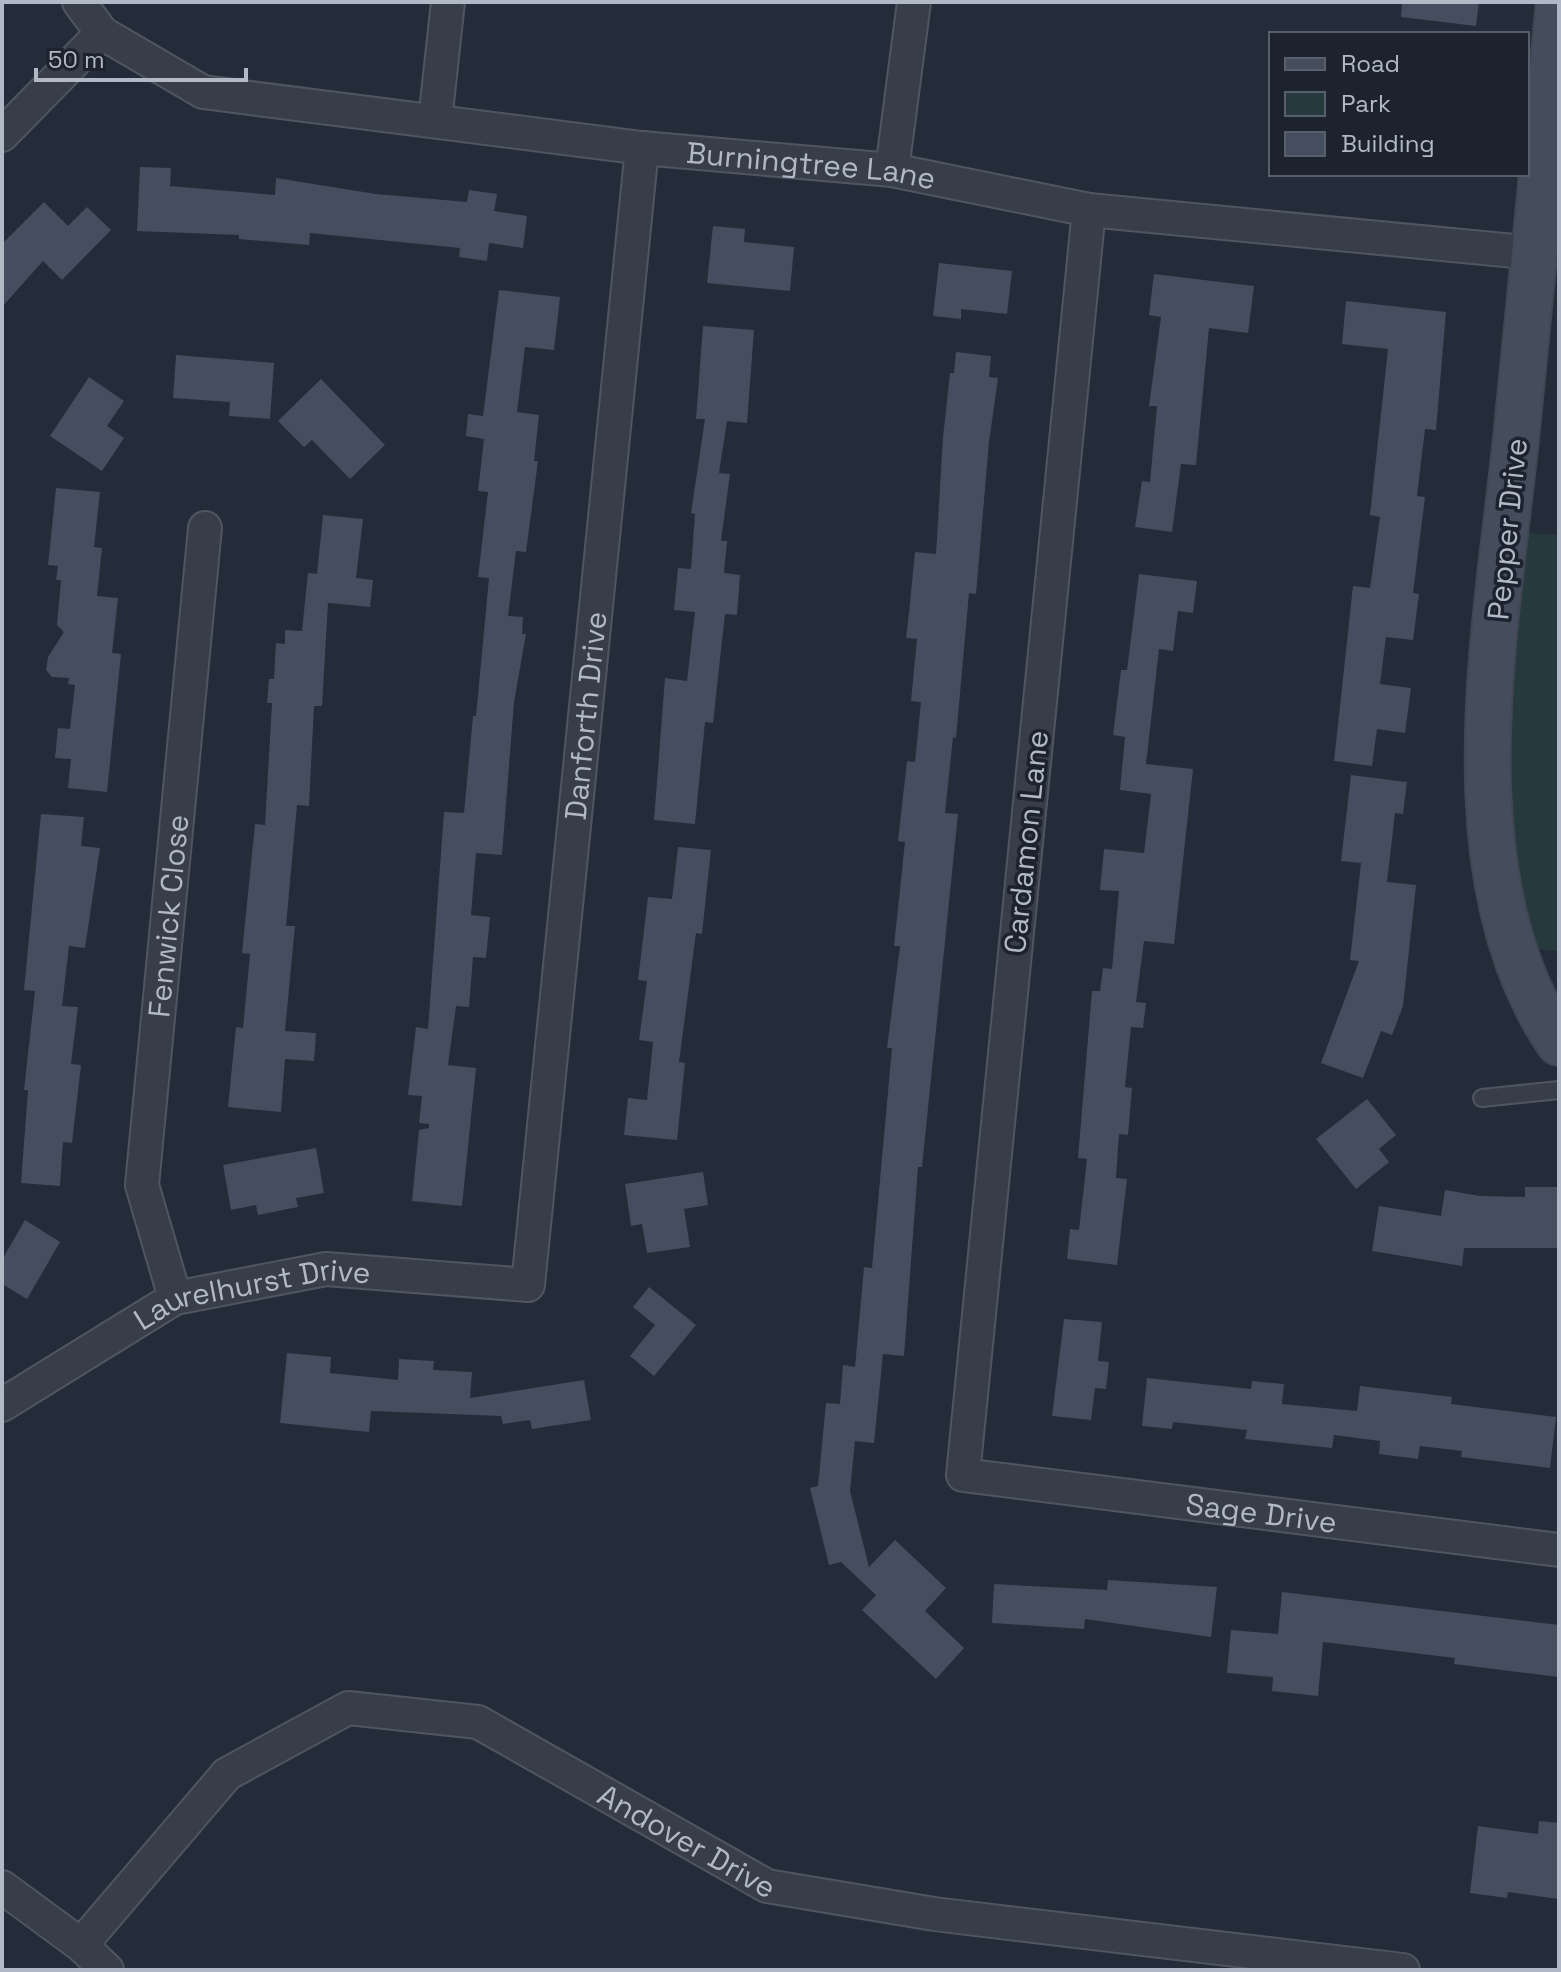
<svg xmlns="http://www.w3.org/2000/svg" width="1561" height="1972" viewBox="0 0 1561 1972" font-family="'Space Grotesk',sans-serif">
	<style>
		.green { fill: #26393c }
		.building { fill: #454e5e }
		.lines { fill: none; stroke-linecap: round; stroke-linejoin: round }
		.lane-casing { stroke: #4f5662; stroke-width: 20 }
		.street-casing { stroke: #4f5662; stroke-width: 36 }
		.secondary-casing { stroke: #404753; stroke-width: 48 }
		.lane { stroke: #373e4a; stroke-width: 16 }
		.street { stroke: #373e4a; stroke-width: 32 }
		.secondary { stroke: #454d5d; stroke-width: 44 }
		.labels { text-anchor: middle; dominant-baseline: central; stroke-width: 7; stroke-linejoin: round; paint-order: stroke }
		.street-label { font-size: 30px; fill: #b2b9c6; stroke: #1c232f }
	</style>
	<rect width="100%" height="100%" fill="#242b39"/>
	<path class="green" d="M1525 533 1559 535V951L1536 949 1510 831 1505 752Z"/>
	<g class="building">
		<path d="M1402 2H1479L1476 26 1401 17Z"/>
		<path d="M140 167 171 168 170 186 275 195 276 178 376 194 467 202 469 190 497 194 494 211 527 216 523 248 489 243 487 261 459 257 460 248 310 233 309 245 239 239V235L137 231Z"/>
		<path d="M44 202 68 226 87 207 111 230 62 280 43 261 2 307V244Z"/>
		<path d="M713 226 745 229 744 242 794 247 790 291 707 283Z"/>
		<path d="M939 263 1012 271 1007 314 961 309V319L933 316Z"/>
		<path d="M1154 274 1254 286 1248 333 1209 328 1196 465 1181 464 1172 532 1135 527 1142 481 1150 482 1157 406H1149L1161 317 1149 315Z"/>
		<path d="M499 290 560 297 554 350 525 347 517 412 539 415 534 461H538L526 552 516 551 508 616 523 617 522 634H526L514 702 502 855 476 853 471 915 490 917 486 958 473 957 469 1007 456 1006 448 1065 476 1068 462 1206 412 1201 419 1130 429 1128V1124L419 1123 422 1096 408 1095 416 1027 428 1029 444 812 464 813 473 716H476L489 578 478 577 488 492 478 491 484 439 466 436 468 414 483 416Z"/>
		<path d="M1346 301 1446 312 1436 430 1425 429 1417 496 1425 497 1413 593 1419 594 1413 640 1386 637 1380 684 1411 688 1405 733 1377 729 1372 766 1334 761 1353 586 1370 588 1380 517 1370 515 1388 349 1342 344Z"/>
		<path d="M703 326 754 330 747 423 727 421 719 473 730 474 721 541H727L724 573 740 575 737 615 725 614 713 723 705 722 695 824 654 820 665 678 687 681 695 612 674 610 678 568 691 569 695 514 691 513 705 419H696Z"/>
		<path d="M956 352 991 356 989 377 998 378 989 442 976 594 969 593 956 738 953 737 945 813 958 814 922 1167H918L904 1356 883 1354 874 1443 855 1441 850 1491 869 1567 895 1540 946 1588 925 1611 964 1648 936 1679 862 1610 876 1595 841 1562 829 1565 810 1488 818 1486 826 1403 840 1404 843 1365 855 1367 864 1267 872 1268 892 1048H887L900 946H894L905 842 898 841 907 761 915 762 921 702 911 701 917 639 906 638 909 613 915 552 936 554 943 437 950 373H954Z"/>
		<path d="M176 355 274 363 270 419 229 416 230 402 173 398Z"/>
		<path d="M89 377 124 401 107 426 124 438 102 471 50 436Z"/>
		<path d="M321 379 385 445 350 479 312 440 304 447 278 421Z"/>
		<path d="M56 488 100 492 94 547 102 548 97 596 118 598 112 653 121 654 107 792 68 788 71 759 55 758 58 728 70 729 75 685 68 684 69 678 52 677 46 670 48 657 64 632 57 625 61 580H56L58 566 48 565Z"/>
		<path d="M323 515 363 519 356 578 373 580 370 607 328 603 322 706H314L309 806 297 805 286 926H295L285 1031 316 1033 314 1061 285 1059 281 1112 228 1107 236 1027 243 1028 250 954 242 953 255 824 265 825 272 703H267L269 679H274L276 643 285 644V630L302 631 308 573 317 574Z"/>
		<path d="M1139 574 1197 581 1193 613 1178 611 1173 651 1159 649 1146 764 1193 769 1174 944 1144 941 1136 1002 1146 1003 1143 1028 1131 1027 1125 1087 1132 1088 1128 1135 1119 1134 1116 1178 1127 1179 1117 1265 1067 1259 1070 1229 1079 1230 1087 1159 1078 1158 1092 991H1100L1103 968 1112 969 1119 891 1100 890 1104 849 1144 853 1151 794 1120 790 1125 737 1113 735 1121 670H1127Z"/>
		<path d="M1351 775 1407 782 1403 814 1395 813 1387 882 1416 885 1403 1006 1392 1035 1381 1031 1363 1078 1321 1063 1359 961 1350 960 1361 863 1341 861Z"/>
		<path d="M41 814 84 817 81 846 100 848 85 948 69 946 62 1006 78 1007 71 1064 81 1065 72 1143 63 1142 60 1186 21 1183 28 1090H24L35 991 24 990Z"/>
		<path d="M678 847 711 850 702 934 696 933 679 1062 685 1063 677 1140 624 1135 628 1098 647 1100 653 1042 639 1040 647 981 638 980 648 897 672 899Z"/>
		<path d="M1367 1099 1396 1135 1379 1149 1389 1162 1356 1189 1316 1139Z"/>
		<path d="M316 1148 324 1193 296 1198 298 1207 258 1215 256 1205 231 1210 223 1165Z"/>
		<path d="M703 1172 708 1205 684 1209 690 1247 647 1253 642 1224 631 1226 625 1184Z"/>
		<path d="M1525 1187H1559V1248H1464L1462 1266 1372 1251 1379 1206 1441 1216 1445 1190 1480 1196 1525 1197Z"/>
		<path d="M25 1220 60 1242 27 1299 2 1284V1260Z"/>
		<path d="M649 1287 696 1325 654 1376 630 1356 655 1325 633 1307Z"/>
		<path d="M1064 1319 1102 1322 1098 1361 1109 1362 1106 1389 1095 1388 1091 1420 1052 1416Z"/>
		<path d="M287 1353 331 1357 330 1373 398 1380 399 1359 434 1361 433 1370 472 1372 470 1398 584 1380 591 1420 532 1429 530 1420 503 1424 501 1416 371 1411 369 1432 280 1423Z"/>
		<path d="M1147 1378 1251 1389 1252 1381 1284 1384 1282 1404 1357 1411 1360 1386 1452 1397 1451 1404 1556 1417 1550 1468 1461 1457 1462 1451 1420 1446 1418 1459 1379 1454 1380 1441 1334 1435 1332 1448 1245 1439 1247 1430 1173 1422 1172 1429 1142 1426Z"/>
		<path d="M1108 1580 1217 1587 1211 1637 1085 1619 1084 1629 992 1623 994 1584 1107 1590Z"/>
		<path d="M1282 1592 1559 1625V1677L1454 1664 1455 1658 1323 1642 1318 1696 1272 1691 1273 1677 1227 1673 1231 1630 1278 1634Z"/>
		<path d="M1539 1821 1559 1823V1899L1508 1892 1507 1898 1470 1893 1478 1826 1538 1834Z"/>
	</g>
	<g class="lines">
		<defs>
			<path id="lane" d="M1482 1098 1559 1090"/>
			<g id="street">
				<path id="s1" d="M79 2 102 33 203 92 642 148 892 170 1089 210 1535 253"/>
				<path d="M435 121 448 2"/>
				<path d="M2 135 102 33"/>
				<path d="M892 170 914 2"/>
				<path id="s2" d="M1089 210 963 1475 1559 1550"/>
				<path id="s3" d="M175 1298 142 1185 205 528"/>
				<path id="s4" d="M2 1405 175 1298 326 1269 528 1285 642 148"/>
				<path d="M2 1887 81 1945 107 1970"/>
				<path id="s5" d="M81 1945 227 1774 348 1708 478 1722 767 1886 934 1914 1403 1970"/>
			</g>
			<path id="secondary" d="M1559 2C1545 144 1531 287 1517 429 1498 619 1444 875 1559 1043"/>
		</defs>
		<use href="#lane" class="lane-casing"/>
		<use href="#street" class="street-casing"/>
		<use href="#secondary" class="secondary-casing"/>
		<use href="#lane" class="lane"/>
		<use href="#street" class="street"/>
		<use href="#secondary" class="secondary"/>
	</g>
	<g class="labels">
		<g class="street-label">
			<text stroke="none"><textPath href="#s1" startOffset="768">Burningtree Lane</textPath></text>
			<text transform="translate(1507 529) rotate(-84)">Pepper Drive</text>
			<text stroke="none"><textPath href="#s4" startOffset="1132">Danforth Drive</textPath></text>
			<text transform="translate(1026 842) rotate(-84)">Cardamon Lane</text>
			<text stroke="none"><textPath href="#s3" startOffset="388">Fenwick Close</textPath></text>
			<text stroke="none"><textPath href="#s4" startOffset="280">Laurelhurst Drive</textPath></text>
			<text stroke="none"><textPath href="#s2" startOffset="1572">Sage Drive</textPath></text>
			<text stroke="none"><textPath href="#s5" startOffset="734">Andover Drive</textPath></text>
		</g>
	</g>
	<rect width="1561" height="1972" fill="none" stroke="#b2b9c6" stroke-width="8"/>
	<rect x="1269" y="32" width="260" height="144" fill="#1c232f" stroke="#585f6b" stroke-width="2"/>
	<rect x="1285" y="58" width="40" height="12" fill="#454d5d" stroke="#585f6b" stroke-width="2"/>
	<text x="1341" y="72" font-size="24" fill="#b2b9c6">Road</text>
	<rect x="1285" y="92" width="40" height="24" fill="#26393c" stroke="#585f6b" stroke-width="2"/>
	<text x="1341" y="112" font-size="24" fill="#b2b9c6">Park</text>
	<rect x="1285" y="132" width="40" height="24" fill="#454e5e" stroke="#585f6b" stroke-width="2"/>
	<text x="1341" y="152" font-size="24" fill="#b2b9c6">Building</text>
	<path d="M36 68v12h210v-12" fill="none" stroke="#b2b9c6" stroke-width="4"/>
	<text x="48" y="68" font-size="24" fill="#b2b9c6" stroke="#1c232f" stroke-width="6" paint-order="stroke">50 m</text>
</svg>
